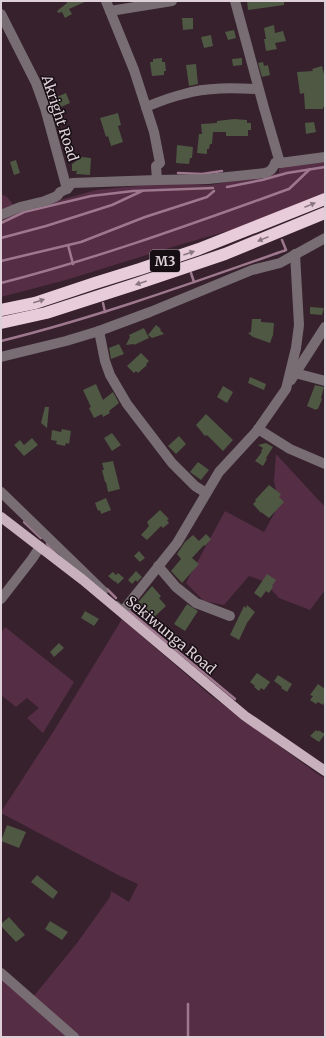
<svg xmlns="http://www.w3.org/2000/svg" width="326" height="1038" viewBox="0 0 326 1038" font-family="Merriweather,serif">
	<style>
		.green { fill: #552e45 }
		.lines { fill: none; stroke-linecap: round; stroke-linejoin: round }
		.stream { stroke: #9e788e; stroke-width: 2.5 }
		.building { fill: #4e5843 }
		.minor { stroke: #786d72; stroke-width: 10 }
		.major { stroke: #c8b1bd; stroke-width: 10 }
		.highway { stroke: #e8ccda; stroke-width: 12 }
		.oneway { fill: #8a7680 }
		.labels { text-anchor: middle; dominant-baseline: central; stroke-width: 3; stroke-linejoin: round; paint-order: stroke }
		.shield { fill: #170e13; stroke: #a2969c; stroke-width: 1 }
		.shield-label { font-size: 13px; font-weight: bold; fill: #ded0d7 }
		.street-label { font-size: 14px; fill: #ded0d7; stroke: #170e13 }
	</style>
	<rect width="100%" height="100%" fill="#36212d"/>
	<g class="green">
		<path d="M325 156V194L231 230 179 245 66 280 1 297V221L21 211 96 190 169 183 210 185 279 173V161Z"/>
		<path d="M1 194 7 197 16 208 1 216Z"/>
		<path d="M276 454 325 507V590L310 610 279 598 263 581 249 576 224 605 204 601 186 583 225 511 264 532 279 505 274 481Z"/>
		<path d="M122 619 210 695 319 775 325 778V1037H79L33 997 77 943 110 897 111 891 129 902 138 884 120 876 1 813V812L55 729Z"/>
		<path d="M5 627 74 682 43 733 27 718 39 708 27 698 16 707 1 695V633Z"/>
		<path d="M1 977 67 1037H1Z"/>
	</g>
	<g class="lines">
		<g class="stream">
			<path d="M178 173 202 174 222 171"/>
			<path d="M227 187 262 180 287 173 325 167"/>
			<path d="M1 223 24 212 91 196 133 191 213 188"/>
			<path d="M1 238 46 226 112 205 142 191"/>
			<path d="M68 245 73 264"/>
			<path d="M1 261 81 242 145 217 207 197 214 191"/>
			<path d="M191 273 194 282"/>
			<path d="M1 283C99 258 194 223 289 189L310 169"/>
			<path d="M103 303 105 312"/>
			<path d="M1 341C98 317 192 283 286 250L282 240"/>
			<path d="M24 522 41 538"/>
			<path d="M47 544 56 554"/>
			<path d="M107 589 116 598"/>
			<path d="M128 610 235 699"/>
			<path d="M188 1037V1004"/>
		</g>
	</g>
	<g class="building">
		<path d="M66 1H87L69 9 72 14 65 18 62 12 58 13 57 11 67 3Z"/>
		<path d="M247 1H284V5L248 10Z"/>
		<path d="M182 18H193V29L183 30Z"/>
		<path d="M274 25 275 33 283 31 286 41 275 43 277 49 266 51 264 39H266L264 28Z"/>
		<path d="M234 30 236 38 228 40 225 32Z"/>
		<path d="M211 35 213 46 204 48 201 37Z"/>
		<path d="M162 58V62H165L166 71H164V75L152 76 150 62H153V59Z"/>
		<path d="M242 58V65L233 66 232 59Z"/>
		<path d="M263 62 264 66 268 65 270 75 262 77 258 63Z"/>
		<path d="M196 64 198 84 189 86 186 65Z"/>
		<path d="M322 66 325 78V107H323V109H305L304 93 300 94 297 72 313 71 312 69Z"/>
		<path d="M66 93 70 103 56 109 52 99Z"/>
		<path d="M118 113 121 125 118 126 123 142 111 146 108 136 106 137 100 118Z"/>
		<path d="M234 119 247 120V123H251V130H248V136H226V132H213L212 144H210L209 149H207V154L197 153 199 134H202L201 124 217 123V121Z"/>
		<path d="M314 122 316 132 306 134 305 123Z"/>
		<path d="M177 145 193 147 192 158H190L189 164 176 163Z"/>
		<path d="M82 157 91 158 90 175 76 174 77 171H72V164Z"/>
		<path d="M16 160 20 173 14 175 10 162Z"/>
		<path d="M310 307 324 308 322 315 310 314Z"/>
		<path d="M252 319H261V322L274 323 273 335 270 343 253 337 248 333 251 332Z"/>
		<path d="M156 325 161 329 160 330 164 334 152 338 148 335Z"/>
		<path d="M144 328 149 338 134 345V344L126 345 130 337 129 335Z"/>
		<path d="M119 344 124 354 111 359 109 348Z"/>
		<path d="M141 353 149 361 146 364 147 365 138 373 136 371 134 373 127 366Z"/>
		<path d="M250 377 266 384 264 390 248 383Z"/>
		<path d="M96 384 103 400 113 392 119 403 109 411 110 413 103 417 102 414 94 418 89 408 91 407 83 390Z"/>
		<path d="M315 385 324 387 321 398 322 399 318 409H316V410L307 406Z"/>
		<path d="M223 386 233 392 227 403 217 397Z"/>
		<path d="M45 407H49L47 428 41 423Z"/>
		<path d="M206 414 233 440 223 451 207 435 205 436 196 425Z"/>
		<path d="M62 429 71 431 69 444 66 443 65 446 56 444 57 441 51 440 52 430 61 432Z"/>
		<path d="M112 433 121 445 112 451 104 438Z"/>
		<path d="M179 436 186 444 176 454 168 446Z"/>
		<path d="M32 438 38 445 24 456 14 445 20 440 24 445Z"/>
		<path d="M266 443 273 447 266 458 267 459 263 466 255 461 262 452 261 451 263 448 258 445Z"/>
		<path d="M113 461 120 489 108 492 106 482H105L102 470H104L102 463Z"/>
		<path d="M198 462 209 470 201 480 190 472Z"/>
		<path d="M269 485 281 494 279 497 284 502 269 518 261 512V513L253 504 256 501 255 500Z"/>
		<path d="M106 498 111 510 101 514 100 510 98 511 95 503Z"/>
		<path d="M160 510 169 519 167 520 169 523 163 528 161 526 147 540 141 535 149 526 147 522Z"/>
		<path d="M206 534 211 539 205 546 204 545 192 558 199 564 182 583 171 571 181 559 177 554 185 542 193 535 199 541Z"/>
		<path d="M139 551 145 558 140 562 134 556Z"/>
		<path d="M136 571 142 577 137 582 136 580 132 584 128 580Z"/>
		<path d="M113 572 116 575 118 573 124 578 118 584 115 581V582L108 576Z"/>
		<path d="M267 574 276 580 272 586 273 587 269 593 266 591 261 598 254 593Z"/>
		<path d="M152 586 161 596 159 598 166 606 152 619 146 614 144 617 134 607Z"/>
		<path d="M187 604 198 611 185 631 174 624Z"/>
		<path d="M247 605 255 612 247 623 239 640 230 635 244 606 246 608Z"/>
		<path d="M85 611 99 619 94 626 81 618Z"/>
		<path d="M59 643 64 648 54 657 50 652Z"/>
		<path d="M257 673 270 682 264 690 261 688 259 691 254 687 255 686 250 682Z"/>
		<path d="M278 675 292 684 287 692 281 688 282 687 274 681Z"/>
		<path d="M318 684 325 689V701L323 705 318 702 316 704 310 700 313 696 310 695Z"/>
		<path d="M316 730 318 732V730L325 734 319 742 310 736Z"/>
		<path d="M7 825 26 832 19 848 1 841Z"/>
		<path d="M37 875 58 892 53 899 31 882Z"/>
		<path d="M9 917 25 935 16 942 1 926V924Z"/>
		<path d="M50 921 68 932 62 940 45 929Z"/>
	</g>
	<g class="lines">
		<g class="minor">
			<path d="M235 1 264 108 280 163 325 157"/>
			<path d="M110 11 172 1"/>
			<path d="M1 14 36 83 45 108 67 189"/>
			<path d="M146 107C158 102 171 97 184 94 207 87 234 88 258 89"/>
			<path d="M157 180 208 179 265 173C271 171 273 169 275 163H280"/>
			<path d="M1 215 20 207 45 201 55 197 58 195 60 192 67 189 72 183 157 180 156 166 160 163 154 132 134 70 106 1"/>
			<path d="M99 331 105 361 110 375 127 404 172 463 195 486 206 493"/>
			<path d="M1 357 66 341 99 331 150 312 252 270 280 263 325 238"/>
			<path d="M295 373 325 381"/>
			<path d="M291 380 325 327"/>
			<path d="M258 429 290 449 325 464"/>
			<path d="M1 492 103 591"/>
			<path d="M158 566 176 587 196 603 230 616"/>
			<path d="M1 599 32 559 40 547"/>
			<path d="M116 606 122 612 177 543 219 472 256 432 286 389 296 348 299 325 295 254"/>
			<path d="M1 973 74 1037"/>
		</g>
		<path class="major" d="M1 517 83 580 245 716 325 771"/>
		<g class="highway">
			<path d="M1 310 35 303 95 283 140 269 199 249 325 199"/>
			<path d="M1 323 46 313 136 284 225 254 325 213"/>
		</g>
	</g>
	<defs><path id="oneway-solid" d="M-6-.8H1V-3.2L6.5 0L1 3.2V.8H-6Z"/></defs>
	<g class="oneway">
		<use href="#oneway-solid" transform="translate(310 205) rotate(-22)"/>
		<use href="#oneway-solid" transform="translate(263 239) rotate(158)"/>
		<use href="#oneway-solid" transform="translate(189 253) rotate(-19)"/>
		<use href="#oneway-solid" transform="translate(141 283) rotate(161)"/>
		<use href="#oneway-solid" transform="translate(39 301) rotate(-18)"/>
	</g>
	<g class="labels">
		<rect class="shield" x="150" y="250" width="30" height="22" rx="3"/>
		<g class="shield-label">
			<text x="165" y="261">M3</text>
		</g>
		<g class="street-label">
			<text transform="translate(60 118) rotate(72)">Akright Road</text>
			<text transform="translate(171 635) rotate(40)">Sekiwunga Road</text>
		</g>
	</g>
	<rect width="326" height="1038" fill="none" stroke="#ded0d7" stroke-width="4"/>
</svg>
